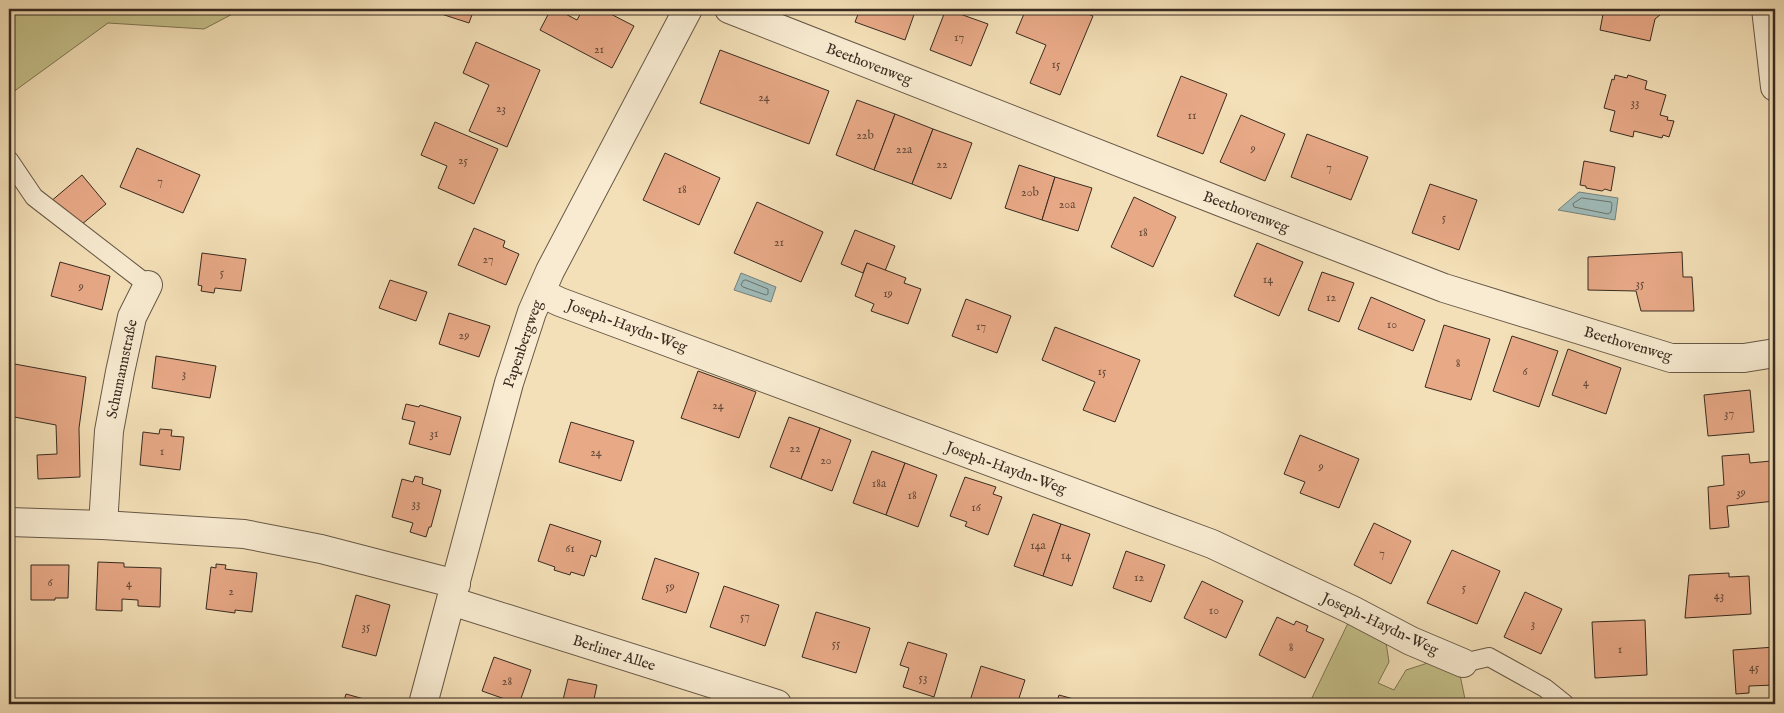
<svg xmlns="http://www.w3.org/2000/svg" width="1784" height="713" viewBox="0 0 1784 713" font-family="'IM FELL English',serif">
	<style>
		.green { fill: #c4c089; stroke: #7e7654 }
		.water { fill: #9fbbb9; stroke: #76817c }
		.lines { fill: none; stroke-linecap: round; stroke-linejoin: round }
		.shore { stroke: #6c736c; stroke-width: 1 }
		.building { fill: #e8a987; stroke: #382b20 }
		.lane-casing { stroke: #675846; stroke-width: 20 }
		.street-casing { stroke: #675846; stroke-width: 30 }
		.lane { stroke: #f8ebd1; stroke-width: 18 }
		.street { stroke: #f8ebd1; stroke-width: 28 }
		.labels { text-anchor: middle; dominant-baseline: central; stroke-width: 5; stroke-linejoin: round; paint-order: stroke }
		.number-label { font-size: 12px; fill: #644a3a }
		.street-label { font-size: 15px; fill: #382b20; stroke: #f8ebd1 }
	</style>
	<rect width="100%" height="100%" fill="#f4e0b8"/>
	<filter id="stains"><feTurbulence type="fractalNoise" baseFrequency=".004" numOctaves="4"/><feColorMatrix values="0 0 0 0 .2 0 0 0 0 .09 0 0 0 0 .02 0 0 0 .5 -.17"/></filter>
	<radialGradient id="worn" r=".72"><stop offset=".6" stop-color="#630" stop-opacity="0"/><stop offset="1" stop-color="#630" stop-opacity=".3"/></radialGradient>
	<g class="green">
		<path d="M9 9H242L204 29 108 23 9 95Z"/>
		<path d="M1350 619 1385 636 1389 662 1378 683 1394 690 1406 670 1437 660 1459 670 1466 704H1309Z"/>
	</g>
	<g class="water">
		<path d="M1579 192 1618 198 1615 220 1558 210Z"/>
		<path d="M741 273 776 287 771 302 734 290Z"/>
	</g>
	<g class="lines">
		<g class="shore">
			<path d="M1582 198 1611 202 1612 204 1611 212 1608 214 1574 207 1573 204Z"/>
			<path d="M746 280 768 289V294L766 295 743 287 741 285 743 281Z"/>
		</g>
	</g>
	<g class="building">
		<path d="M426 9H474L469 23Z"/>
		<path d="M551 9H556L577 20 583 9H601L634 26 612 68 540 30Z"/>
		<path d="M860 9H916L905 40 855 22Z"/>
		<path d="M946 9 988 24 971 66 930 50Z"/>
		<path d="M1026 9H1075L1093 16 1060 95 1030 83 1046 45 1016 33Z"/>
		<path d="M1604 9H1662L1660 15 1655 19 1650 41 1600 30Z"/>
		<path d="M476 42 540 70 507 147 469 131 489 85 463 73Z"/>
		<path d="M720 50 829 91 809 144 700 103Z"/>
		<path d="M1615 75 1627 78 1628 75 1647 81 1645 89 1666 95 1660 115 1668 117 1667 120 1674 121 1669 137 1663 135 1662 138 1634 131 1633 137 1610 131 1615 111 1604 108 1612 79 1614 80Z"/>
		<path d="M1181 76 1227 94 1203 154 1157 136Z"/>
		<path d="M857 100 895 114 874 170 836 155Z"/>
		<path d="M895 114 933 129 912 184 874 170Z"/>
		<path d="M1241 115 1285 134 1265 181 1220 162Z"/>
		<path d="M435 122 498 149 474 204 438 188 447 166 421 155Z"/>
		<path d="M933 129 972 143 951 199 912 184Z"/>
		<path d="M1307 134 1368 157 1351 200 1291 177Z"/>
		<path d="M137 148 200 175 183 213 120 187Z"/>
		<path d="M665 153 720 178 699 225 643 200Z"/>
		<path d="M1584 161 1615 167 1611 191 1605 189 1602 191 1586 188V186L1580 185Z"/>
		<path d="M1019 165 1055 177 1042 220 1005 208Z"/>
		<path d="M82 175 106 204 81 225 50 202Z"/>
		<path d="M1055 177 1092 188 1078 231 1042 220Z"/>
		<path d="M1430 184 1477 200 1459 250 1412 233Z"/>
		<path d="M1134 197 1176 217 1153 267 1111 247Z"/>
		<path d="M757 202 823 232 801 282 734 253Z"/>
		<path d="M474 228 505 241 503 247 519 254 506 285 458 265Z"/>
		<path d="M855 230 895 246 885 271 867 263 863 273 841 264Z"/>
		<path d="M1257 243 1303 262 1279 316 1234 296Z"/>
		<path d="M1682 252 1683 277H1692L1694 311H1641L1636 291 1588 290V257Z"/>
		<path d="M202 253 246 259 241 291 215 288 214 293 201 291 202 286 198 285Z"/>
		<path d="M60 262 110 276 102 310 51 296Z"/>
		<path d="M867 263 906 278 904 283 921 289 908 324 871 311 874 304 855 296Z"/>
		<path d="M1322 272 1354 283 1339 322 1308 310Z"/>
		<path d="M390 280 427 292 416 321 379 308Z"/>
		<path d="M1371 297 1425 320 1413 351 1358 329Z"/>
		<path d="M966 299 1011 316 997 353 952 336Z"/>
		<path d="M449 313 490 326 479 357 439 344Z"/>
		<path d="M1444 325 1490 339 1471 400 1425 387Z"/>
		<path d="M1055 327 1140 360 1115 422 1083 410 1095 382 1042 360Z"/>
		<path d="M1512 336 1558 351 1539 407 1493 391Z"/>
		<path d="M1568 349 1621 368 1606 414 1552 395Z"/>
		<path d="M156 356 216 366 210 398 152 388Z"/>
		<path d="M9 363 86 377 79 428 80 477 38 479 37 455 57 454 56 425 9 416Z"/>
		<path d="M698 371 756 392 739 438 681 418Z"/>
		<path d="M1750 390 1754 432 1708 436 1704 395Z"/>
		<path d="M406 404 419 407 420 405 461 417 450 455 409 444 415 422 402 419Z"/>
		<path d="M789 417 820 428 801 479 770 467Z"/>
		<path d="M571 422 634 441 621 481 559 462Z"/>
		<path d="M820 428 851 440 832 491 801 479Z"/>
		<path d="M160 429 172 430 171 436 184 437 180 470 140 465 143 432 159 434Z"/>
		<path d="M1300 435 1359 459 1339 508 1300 493 1305 482 1284 474Z"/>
		<path d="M872 451 905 463 886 515 853 503Z"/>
		<path d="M1749 454 1750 463 1771 461 1775 501 1727 506 1729 527 1710 529 1708 487 1724 485 1722 456Z"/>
		<path d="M905 463 937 475 918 527 886 515Z"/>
		<path d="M415 476 423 478 422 484 441 490 431 527H429L426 537 410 532 413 523 392 517 402 479 413 482Z"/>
		<path d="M965 477 996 487 993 494 1002 497 988 535 965 526 967 522 950 516Z"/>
		<path d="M1033 514 1061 524 1043 576 1014 566Z"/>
		<path d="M1374 523 1411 541 1391 584 1354 565Z"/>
		<path d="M550 524 601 541 596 557 591 555 584 576 571 572 570 575 554 570 555 567 538 561Z"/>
		<path d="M1061 524 1090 534 1072 586 1043 576Z"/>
		<path d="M1452 550 1500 571 1477 624 1427 603Z"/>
		<path d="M1126 551 1165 565 1151 602 1113 588Z"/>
		<path d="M655 558 699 573 686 613 642 599Z"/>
		<path d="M98 562 124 563V567L161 568 160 607 138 606V600L122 599V611L96 610Z"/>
		<path d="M216 564 226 565 225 569 257 573 252 612 235 610V613L206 609 211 567 216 568Z"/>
		<path d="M31 565H69L68 598H55V600H31Z"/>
		<path d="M1729 573V577L1749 576 1751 614 1685 618 1689 575Z"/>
		<path d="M1202 581 1243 601 1226 638 1184 618Z"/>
		<path d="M724 586 779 605 765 646 710 627Z"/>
		<path d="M1525 592 1562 609 1541 654 1504 637Z"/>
		<path d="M356 595 390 605 376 656 342 647Z"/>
		<path d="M816 612 870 628 856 673 802 657Z"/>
		<path d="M1277 617 1294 625 1296 621 1308 626 1306 631 1324 639 1305 678 1259 655Z"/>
		<path d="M1645 620 1647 675 1595 678 1592 622Z"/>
		<path d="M908 642 947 654 934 697 903 687 909 668 900 665Z"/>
		<path d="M1775 647V685L1749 686V693L1736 694 1733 650Z"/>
		<path d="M494 657 531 670 519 704 482 691Z"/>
		<path d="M981 666 1025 680 1017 704H969Z"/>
		<path d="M568 679 597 685 593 704H562Z"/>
		<path d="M346 694 364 699 363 704H343Z"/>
		<path d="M1059 695 1092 704H1056Z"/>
	</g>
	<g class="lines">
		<defs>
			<g id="lane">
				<path d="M9 160 34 197 148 285"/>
				<path d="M1463 663 1489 657 1545 688 1565 704"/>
			</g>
			<g id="street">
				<path d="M729 9 1226 204 1444 288 1671 358H1744L1775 353"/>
				<path d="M1766 9 1775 87"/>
				<path d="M541 293 560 302 1212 544 1352 610 1411 641 1463 663"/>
				<path d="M9 522 103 525 244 534 321 549 456 584"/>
				<path d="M103 525 109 431 120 372 132 317 148 285"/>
				<path d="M451 601 777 704"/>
				<path d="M423 704 509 383 532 312 550 271 688 9"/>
			</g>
		</defs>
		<use href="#lane" class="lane-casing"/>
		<use href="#street" class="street-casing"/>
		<use href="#lane" class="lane"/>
		<use href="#street" class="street"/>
	</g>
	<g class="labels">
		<g class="number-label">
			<text x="959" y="37">17</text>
			<text x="599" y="49">21</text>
			<text x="1056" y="64">15</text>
			<text x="764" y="97">24</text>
			<text x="1635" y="102">33</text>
			<text x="501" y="108">23</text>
			<text x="1192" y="115">11</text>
			<text x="865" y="135">22b</text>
			<text x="1253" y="148">9</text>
			<text x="904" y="149">22a</text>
			<text x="463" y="160">25</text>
			<text x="942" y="164">22</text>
			<text x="1329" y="167">7</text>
			<text x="160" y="181">7</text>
			<text x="682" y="189">18</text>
			<text x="1030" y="192">20b</text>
			<text x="1067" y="204">20a</text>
			<text x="1444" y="217">5</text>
			<text x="1143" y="232">18</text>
			<text x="779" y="242">21</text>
			<text x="488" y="259">27</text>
			<text x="222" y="272">5</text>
			<text x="1268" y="279">14</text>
			<text x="1640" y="283">35</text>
			<text x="81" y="286">9</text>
			<text x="888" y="293">19</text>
			<text x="1331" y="297">12</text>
			<text x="1392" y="324">10</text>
			<text x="981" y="326">17</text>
			<text x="464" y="335">29</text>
			<text x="1458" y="363">8</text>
			<text x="1102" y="371">15</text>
			<text x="1525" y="371">6</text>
			<text x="184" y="373">3</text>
			<text x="1586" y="382">4</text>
			<text x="718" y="405">24</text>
			<text x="1729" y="413">37</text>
			<text x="434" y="433">31</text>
			<text x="795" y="448">22</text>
			<text x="162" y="451">1</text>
			<text x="596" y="452">24</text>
			<text x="826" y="460">20</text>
			<text x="1321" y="466">9</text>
			<text x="879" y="483">18a</text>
			<text x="1741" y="492">39</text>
			<text x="912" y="495">18</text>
			<text x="416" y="503">33</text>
			<text x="976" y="507">16</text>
			<text x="1038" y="545">14a</text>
			<text x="570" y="548">61</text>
			<text x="1382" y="553">7</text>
			<text x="1066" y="555">14</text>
			<text x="1139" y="577">12</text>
			<text x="50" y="582">6</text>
			<text x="129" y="583">4</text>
			<text x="670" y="586">59</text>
			<text x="1464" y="587">5</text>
			<text x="231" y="591">2</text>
			<text x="1719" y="595">43</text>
			<text x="1214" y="610">10</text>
			<text x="745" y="616">57</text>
			<text x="1533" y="623">3</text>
			<text x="366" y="626">35</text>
			<text x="836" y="643">55</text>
			<text x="1291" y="647">8</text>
			<text x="1620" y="649">1</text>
			<text x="1754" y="667">45</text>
			<text x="923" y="677">53</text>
			<text x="507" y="681">28</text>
		</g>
		<g class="street-label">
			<text transform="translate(869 64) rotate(21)">Beethovenweg</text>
			<text transform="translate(1246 212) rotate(21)">Beethovenweg</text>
			<text transform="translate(627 326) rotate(20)">Joseph-Haydn-Weg</text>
			<text transform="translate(523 344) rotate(-71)">Papenbergweg</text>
			<text transform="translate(1628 344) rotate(16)">Beethovenweg</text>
			<text transform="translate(122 369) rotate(-78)">Schumannstraße</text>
			<text transform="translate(1006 468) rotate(20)">Joseph-Haydn-Weg</text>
			<text transform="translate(1380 624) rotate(25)">Joseph-Haydn-Weg</text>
			<text transform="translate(614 653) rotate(18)">Berliner Allee</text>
		</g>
	</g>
	<rect width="1784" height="713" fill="none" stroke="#f4e0b8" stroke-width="30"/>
	<rect x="10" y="10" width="1764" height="693" fill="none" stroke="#382b20" stroke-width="2.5"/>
	<rect x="15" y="15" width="1754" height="683" fill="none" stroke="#382b20"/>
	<rect width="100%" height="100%" filter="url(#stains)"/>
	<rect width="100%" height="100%" fill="url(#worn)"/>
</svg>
